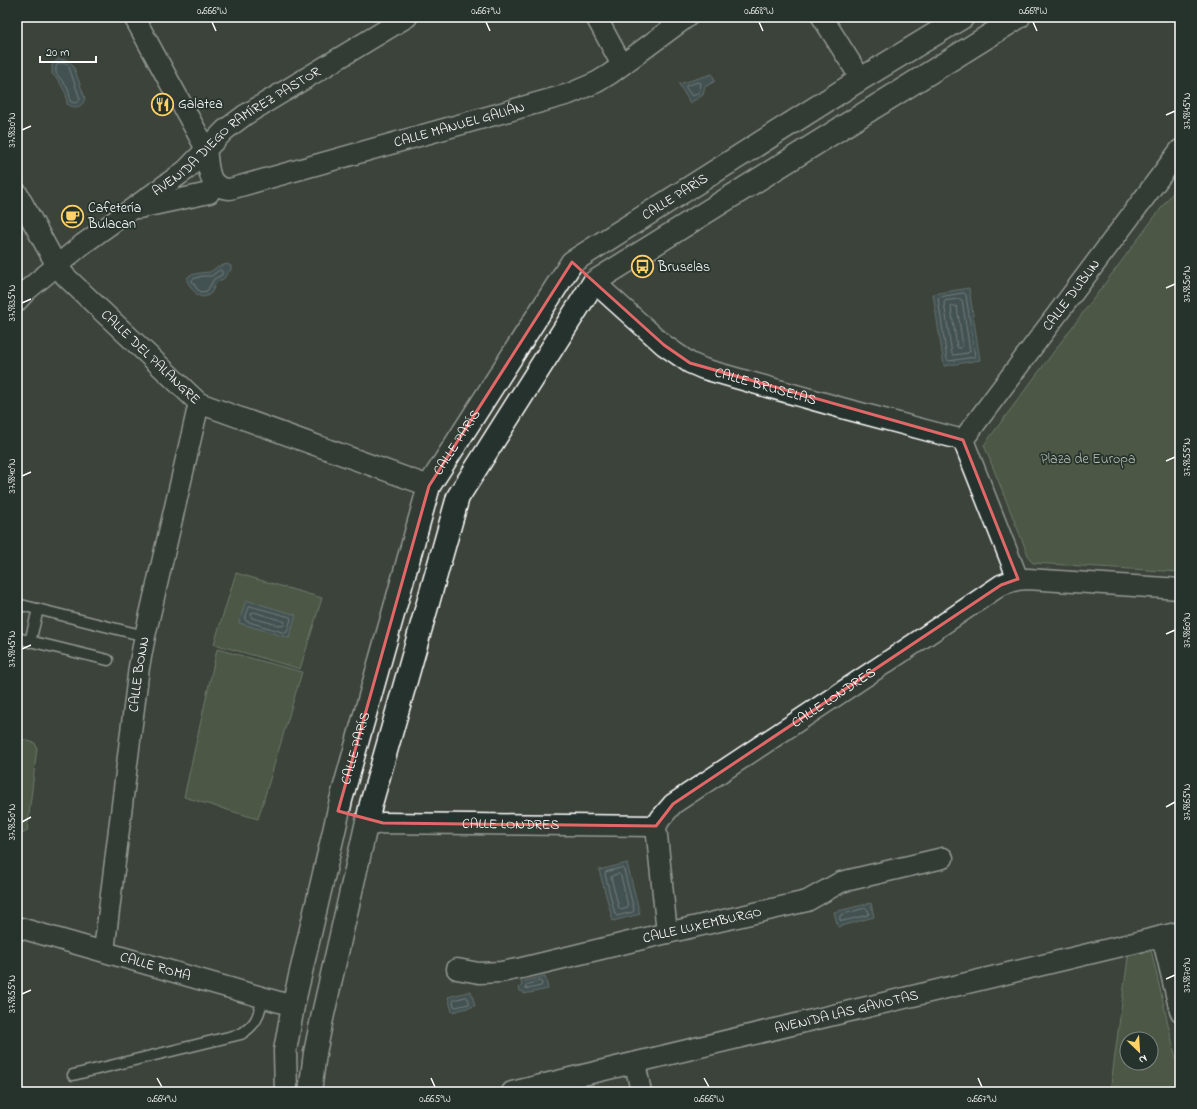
<svg xmlns="http://www.w3.org/2000/svg" width="1197" height="1109" viewBox="0 0 1197 1109" font-family="'Indie Flower',sans-serif">
	<style>
		.green { fill: #5e7153; stroke: #aeb8a9; fill-rule: evenodd }
		.water { fill: #4c6571; stroke: #94a3aa }
		.lines { fill: none; stroke-linecap: round; stroke-linejoin: round }
		.shore { stroke: #b7c1c6; stroke-width: 1 }
		.lane-casing { stroke: #fff; stroke-width: 13 }
		.street-casing { stroke: #fff; stroke-width: 23 }
		.secondary-casing { stroke: #fff; stroke-width: 25 }
		.lane { stroke: #26332d; stroke-width: 10 }
		.street { stroke: #26332d; stroke-width: 20 }
		.secondary { stroke: #26332d; stroke-width: 22 }
		.marked { fill: none; stroke: #e26868; stroke-width: 3; stroke-linejoin: round }
		.ticks { fill: none; stroke: #fff; stroke-width: 1.5 }
		.labels { text-anchor: middle; dominant-baseline: central; stroke-width: 3.5; stroke-linejoin: round; paint-order: stroke }
		.poi-label { font-size: 14px; fill: #fff; stroke: #26332d; text-anchor: start }
		.street-label { font-size: 14px; fill: #fff; stroke: #26332d }
		.park-label { font-size: 14px; fill: #b7bfb2; stroke: #26332d }
		.neatline { fill: none; stroke: #fff; stroke-width: 1.5 }
		.ticks-label { font-size: 10px; text-anchor: middle; fill: #fff }
	</style>
	<rect width="100%" height="100%" fill="#3c433a"/>
	<filter id="ink" filterUnits="userSpaceOnUse"><feTurbulence type="fractalNoise" baseFrequency=".025" numOctaves="2"/><feDisplacementMap in="SourceGraphic" scale="8" xChannelSelector="R" yChannelSelector="G"/><feConvolveMatrix kernelMatrix="1 2 1 2 8 2 1 2 1" color-interpolation-filters="sRGB"/></filter>
	<g filter="url(#ink)">
		<g class="green">
			<path d="M1180 183V572L1033 563 1030 560 984 445Z"/>
			<path d="M236 573 322 598 300 669 214 644Z"/>
			<path d="M217 649 302 672 258 819 184 797Z"/>
			<path d="M17 738 35 743 37 748 27 831 22 834 17 832Z"/>
			<path d="M1151 950 1180 1076V1092H1110L1128 958V956ZM1127 1039H1151V1063H1127Z"/>
		</g>
		<g class="water">
			<path d="M58 59 67 60 73 65 85 98C83 108 74 109 67 104L66 94 59 81 52 74V65Z"/>
			<path d="M712 74 715 81 705 87 703 95 690 103 679 84Z"/>
			<path d="M227 264 231 266V270C225 274 227 276 223 279 222 280 219 280 218 282 214 284 214 290 211 293 200 304 192 289 187 281V278L190 275 200 273 210 272 217 267Z"/>
			<path d="M969 288 980 360 944 366 933 294Z"/>
			<path d="M246 600 296 615 289 638 239 623Z"/>
			<path d="M627 863 640 914 613 921 599 870Z"/>
			<path d="M871 903 874 917 838 927 834 912Z"/>
			<path d="M545 976 548 989 524 994V992L520 991 519 988 522 985 521 982Z"/>
			<path d="M471 991 475 1006 452 1012 448 997Z"/>
		</g>
		<g class="lines">
			<g class="shore">
				<path d="M59 63H66L69 67 80 99C79 103 74 104 70 101 70 87 64 84 56 73V67Z"/>
				<path d="M699 82 701 83 699 93 692 96 686 88V86Z"/>
				<path d="M220 270 222 271V275L214 279 207 291 201 292 197 289 192 281 193 279 202 276H211Z"/>
				<path d="M964 293 966 295 975 356 974 357 949 361 947 359 938 298 940 297Z"/>
				<path d="M960 299 962 300 970 351 968 353 953 355 952 354 944 303 945 301Z"/>
				<path d="M952 306H955L957 307 963 346 961 348H958L957 347 951 308Z"/>
				<path d="M250 606 290 617 291 619 287 632 285 633 246 621 245 619Z"/>
				<path d="M254 612 283 621 285 622 284 625 282 626 252 618 251 615 252 613Z"/>
				<path d="M622 868 624 870 634 910 633 912 617 916 615 914 605 874 606 872Z"/>
				<path d="M619 874 621 876 628 906 627 908 621 910 619 908 611 878 612 876Z"/>
				<path d="M866 908 868 910 869 913 868 915 843 921 840 920V916L841 915Z"/>
				<path d="M540 981 542 983 541 986 528 989 525 988 527 985Z"/>
				<path d="M467 997 469 1001V1004L456 1007 454 1006 453 1002 454 1000Z"/>
			</g>
			<defs>
				<g id="lane">
					<path d="M17 604 145 636"/>
					<path d="M17 638 108 660"/>
					<path d="M30 642 38 609"/>
					<path d="M73 1075 241 1034C258 1023 258 1016 263 998"/>
				</g>
				<g id="street">
					<path id="s1" d="M134 17 206 149C209 167 206 188 230 189L569 94 597 82 610 74 687 17"/>
					<path d="M596 17 622 65"/>
					<path d="M822 17 861 79"/>
					<path id="s2" d="M17 193 57 266 66 277 199 403 429 486"/>
					<path d="M139 208 209 193 214 183"/>
					<path id="s3" d="M594 282 664 345 690 363 704 369 842 408 963 440"/>
					<path id="s4" d="M17 301 26 291 83 244 186 170 225 130 245 115 407 17"/>
					<path id="s5" d="M963 440 1180 150"/>
					<path d="M963 440 1018 579"/>
					<path id="s6" d="M366 826 383 823 656 826"/>
					<path id="s7" d="M17 927 293 1006"/>
					<path id="s8" d="M667 933 656 826 661 818 673 804 899 654 1001 585C1010 581 1018 579 1028 579L1180 589"/>
					<path d="M1162 936 1180 1011"/>
					<path id="s9" d="M104 951 139 667 145 636 199 403"/>
					<path id="s10" d="M457 969 479 973 501 972 522 968 667 933 807 901 841 882 943 858"/>
					<path d="M635 1063 641 1092"/>
					<path id="s11" d="M512 1092 1180 932"/>
				</g>
				<g id="secondary">
					<path id="s12" d="M286 1092 285 1051 293 1006 334 831 341 800 429 486 572 262 861 79 963 17"/>
					<path d="M310 1092 315 1053 323 1014 371 804 458 497 594 282 1019 17"/>
				</g>
			</defs>
			<use href="#lane" class="lane-casing"/>
			<use href="#street" class="street-casing"/>
			<use href="#secondary" class="secondary-casing"/>
			<use href="#lane" class="lane"/>
			<use href="#street" class="street"/>
			<use href="#secondary" class="secondary"/>
		</g>
	</g>
	<path d="M0 0H1197V1109H0ZM572 262 664 345 690 363 963 440 1018 579 1001 585 673 804 656 826 383 823 338 811 429 486Z" fill="#3c433a" fill-opacity=".55" fill-rule="evenodd"/>
	<path class="marked" d="M572 262 664 345 690 363 963 440 1018 579 1001 585 673 804 656 826 383 823 338 811 429 486Z"/>
	<path class="ticks" d="M212 22 216 31M486 22 490 31M759 22 763 31M1033 22 1037 31M1166 115 1175 111M22 130 31 126M1166 288 1175 284M22 303 31 299M1166 461 1175 457M22 476 31 472M1166 634 1175 630M22 649 31 645M1166 807 1175 802M22 822 31 817M1166 979 1175 975M22 994 31 990M157 1078 162 1087M431 1078 435 1087M704 1078 709 1087M978 1078 982 1087"/>
	<defs>
		<symbol id="restaurant-ring" viewBox="-11 -11 22 22"><circle r="9.5" fill="#26332d" stroke="#ffd166" stroke-width="1.5"/><path d="M-5-6h1v4h1v-4h1v4h1v-4h1v5L-1.5 .5V6h-2V.5L-5-1ZM5-6V6H3V1.5H1.5Q1.5-4 5-6Z" fill="#ffd166"/></symbol>
		<symbol id="cafe-ring" viewBox="-11 -11 22 22"><circle r="9.5" fill="#26332d" stroke="#ffd166" stroke-width="1.5"/><path d="M-5.5-4.5H6V0H3Q3 3.5 0 3.5H-2.5Q-5.5 3.5-5.5 0ZM3-3.2v2h1.7v-2ZM-6 4.5H4V6H-6Z" fill="#ffd166"/></symbol>
		<symbol id="bus-ring" viewBox="-11 -11 22 22"><circle r="9.5" fill="#26332d" stroke="#ffd166" stroke-width="1.5"/><path d="M-5-6H5V4H4V6H2V4H-2V6H-4V4H-5ZM-3.5-4V0h7V-4ZM-3.5 1.2v1.5H-2V1.2ZM2 1.2v1.5H3.5V1.2Z" fill="#ffd166"/></symbol>
	</defs>
	<g fill-rule="evenodd">
		<use href="#restaurant-ring" x="150" y="92" width="25" height="25"/>
		<use href="#cafe-ring" x="60" y="204" width="25" height="25"/>
		<use href="#bus-ring" x="630" y="254" width="25" height="25"/>
	</g>
	<g class="labels">
		<g class="poi-label">
			<text x="178" y="104">Galatea</text>
			<text x="88" y="208">Cafetería<tspan x="88" dy="16">Bulacan</tspan></text>
			<text x="658" y="267">Bruselas</text>
		</g>
		<g class="street-label">
			<text stroke="none"><textPath href="#s1" startOffset="441">CALLE MANUEL GALIÁN</textPath></text>
			<text stroke="none"><textPath href="#s4" startOffset="278">AVENIDA DIEGO RAMÍREZ PASTOR</textPath></text>
			<text stroke="none"><textPath href="#s12" startOffset="1012">CALLE PARÍS</textPath></text>
			<text stroke="none"><textPath href="#s5" startOffset="181">CALLE DUBLIN</textPath></text>
			<text stroke="none"><textPath href="#s2" startOffset="214">CALLE DEL PALANGRE</textPath></text>
			<text stroke="none"><textPath href="#s3" startOffset="205">CALLE BRUSELAS</textPath></text>
			<text stroke="none"><textPath href="#s12" startOffset="676">CALLE PARÍS</textPath></text>
			<text stroke="none"><textPath href="#s9" startOffset="279">CALLE BONN</textPath></text>
			<text stroke="none"><textPath href="#s8" startOffset="328">CALLE LONDRES</textPath></text>
			<text stroke="none"><textPath href="#s12" startOffset="352">CALLE PARÍS</textPath></text>
			<text stroke="none"><textPath href="#s6" startOffset="145">CALLE LONDRES</textPath></text>
			<text stroke="none"><textPath href="#s10" startOffset="251">CALLE LUXEMBURGO</textPath></text>
			<text stroke="none"><textPath href="#s7" startOffset="144">CALLE ROMA</textPath></text>
			<text stroke="none"><textPath href="#s11" startOffset="344">AVENIDA LAS GAVIOTAS</textPath></text>
		</g>
		<g class="park-label">
			<text x="1088" y="459">Plaza de Europa</text>
		</g>
	</g>
	<rect width="1197" height="1109" fill="none" stroke="#26332d" stroke-width="44"/>
	<g transform="translate(1139 1051) rotate(155)"><circle r="19" fill="#26332d" stroke="#7d8581"/>
	<path d="M0-3L7 15L0 10L-7 15Z" fill="#ffd166"/>
	<text y="-6" font-size="11" font-weight="bold" text-anchor="middle" fill="#ffffff">N</text>
	</g>
	<path d="M40 56v6h56v-6" fill="none" stroke="#ffffff" stroke-width="2"/>
	<text x="46" y="56" font-size="12" fill="#ffffff" stroke="#26332d" stroke-width="3" paint-order="stroke">20 m</text>
	<rect x="22" y="22" width="1153" height="1065" class="neatline"/>
	<g class="ticks-label">
		<text x="212" y="14">0.666°W</text>
		<text x="486" y="14">0.667°W</text>
		<text x="759" y="14">0.668°W</text>
		<text x="1033" y="14">0.669°W</text>
		<text transform="translate(1186 111) rotate(-90)" y="4">37.9845°N</text>
		<text transform="translate(11 130) rotate(-90)" y="4">37.9830°N</text>
		<text transform="translate(1186 284) rotate(-90)" y="4">37.9850°N</text>
		<text transform="translate(11 303) rotate(-90)" y="4">37.9835°N</text>
		<text transform="translate(1186 457) rotate(-90)" y="4">37.9855°N</text>
		<text transform="translate(11 476) rotate(-90)" y="4">37.9840°N</text>
		<text transform="translate(1186 630) rotate(-90)" y="4">37.9860°N</text>
		<text transform="translate(11 649) rotate(-90)" y="4">37.9845°N</text>
		<text transform="translate(1186 802) rotate(-90)" y="4">37.9865°N</text>
		<text transform="translate(11 822) rotate(-90)" y="4">37.9850°N</text>
		<text transform="translate(1186 975) rotate(-90)" y="4">37.9870°N</text>
		<text transform="translate(11 994) rotate(-90)" y="4">37.9855°N</text>
		<text x="162" y="1102">0.664°W</text>
		<text x="435" y="1102">0.665°W</text>
		<text x="709" y="1102">0.666°W</text>
		<text x="982" y="1102">0.667°W</text>
	</g>
</svg>
